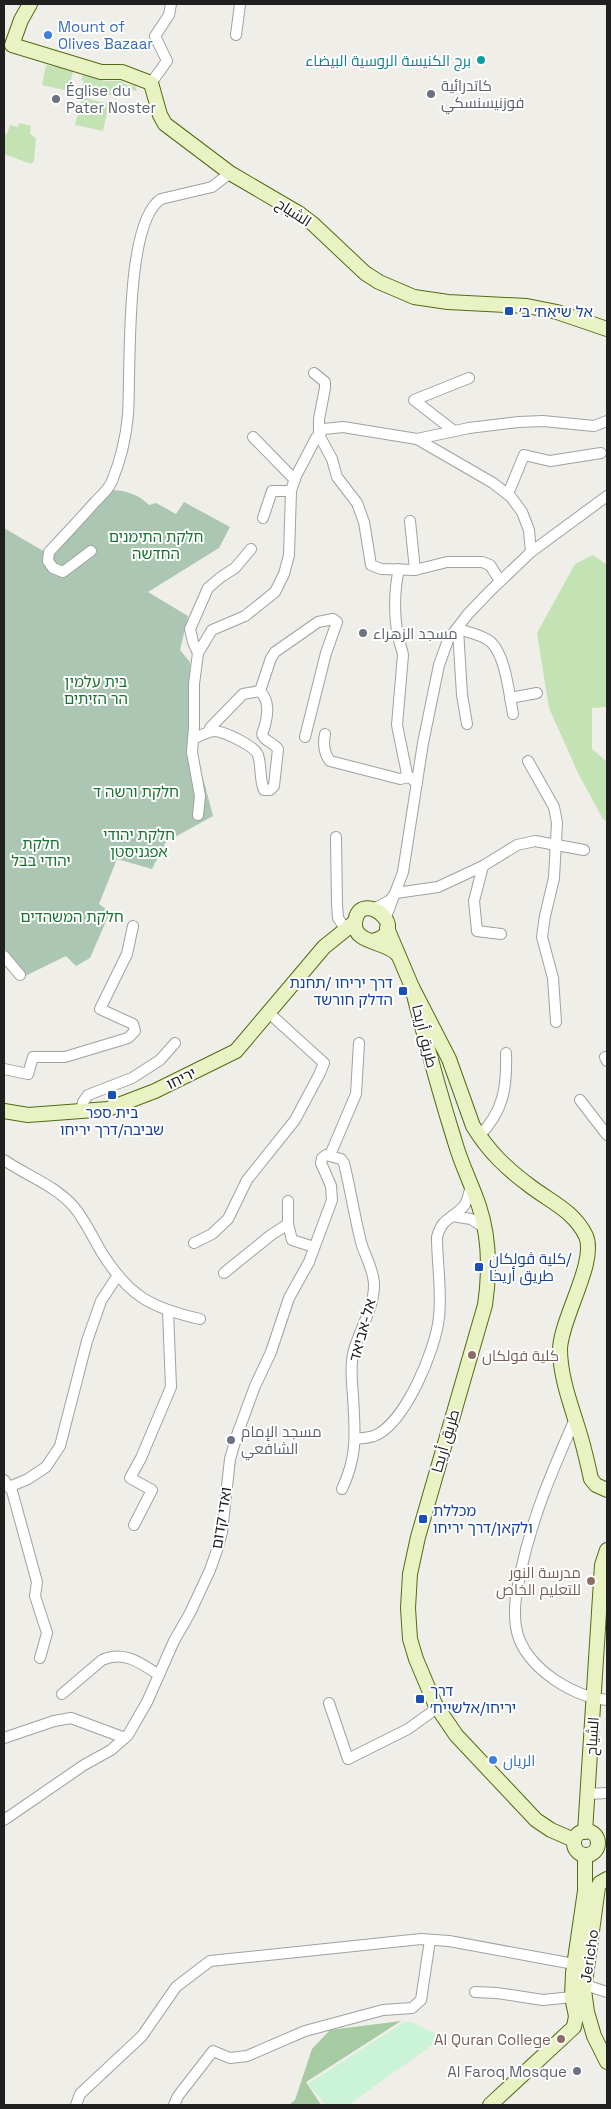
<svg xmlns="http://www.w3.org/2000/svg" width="611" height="2109" viewBox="0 0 611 2109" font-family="'Space Grotesk',Cairo,'Noto Sans Hebrew',sans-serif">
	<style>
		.grass { fill: #c3e3b4 }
		.forest { fill: #a6caa1 }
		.cemetery { fill: #acc6b4 }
		.park { fill: #cbf3d5 }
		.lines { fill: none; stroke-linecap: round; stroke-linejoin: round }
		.street-casing { stroke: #a1a1a1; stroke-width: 12 }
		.secondary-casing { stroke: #526c13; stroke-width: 16 }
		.street { stroke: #fff; stroke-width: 10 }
		.secondary { stroke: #e8f2c3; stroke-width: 14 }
		.shop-dot { fill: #3f7fe0; stroke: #fff; stroke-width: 2 }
		.culture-dot { fill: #0f9aa8; stroke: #fff; stroke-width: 2 }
		.worship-dot { fill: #6b7280; stroke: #fff; stroke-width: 2 }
		.transit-dot { fill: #1a4fb4; stroke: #fff; stroke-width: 2 }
		.education-dot { fill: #8d6e63; stroke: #fff; stroke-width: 2 }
		.labels { text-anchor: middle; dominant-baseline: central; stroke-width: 4; stroke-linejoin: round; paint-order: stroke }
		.shop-label { font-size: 15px; fill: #366cbe; stroke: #fff; text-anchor: start }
		.culture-label { font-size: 15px; fill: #0d838f; stroke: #fff; text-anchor: end }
		.worship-label { font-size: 15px; fill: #5b616d; stroke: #fff; text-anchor: start }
		.street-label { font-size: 15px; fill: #202020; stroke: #fff }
		.transit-label { font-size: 15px; fill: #164399; stroke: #fff; text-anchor: start }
		.park-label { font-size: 15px; fill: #197330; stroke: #fff }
		.education-label { font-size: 15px; fill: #785e54; stroke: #fff; text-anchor: end }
	</style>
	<rect width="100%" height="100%" fill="#efeee8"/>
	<g class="grass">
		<path d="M46 65 73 70 69 91 42 85Z"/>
		<path d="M83 75 105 81H122L124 84 135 86 137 91 123 89 114 96 81 89 84 81 81 80Z"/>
		<path d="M82 97 109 104 103 131 75 125Z"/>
		<path d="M19 123 31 126 30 134 36 138 34 161 31 164 4 154V134H7L10 125 18 127Z"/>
		<path d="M593 555 607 565V707L592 708V749L607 762V821L603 819 578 773 549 708 537 633 575 564Z"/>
	</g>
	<path class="forest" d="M401 2021 306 2082 321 2105H289L295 2100 312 2049 330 2030Z"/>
	<path class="cemetery" d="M113 490C128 491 139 495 149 505L156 503 176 514 184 502 230 527 219 548 148 592 188 616 180 650 190 662 188 755 203 778 213 816 166 842 152 869 117 859 99 904 110 912 90 958 76 966 66 956 25 976 4 950V528L45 552 53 553Z"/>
	<path class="park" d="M404 2022H412L442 2038 348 2105H326L308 2084Z"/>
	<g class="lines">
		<defs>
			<g id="street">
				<path d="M236 35 240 4"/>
				<path d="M151 83 167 61 155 36 169 15 171 4"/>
				<path d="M314 373 325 382V388L319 419V435L332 459 337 477 357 503 364 522 371 565 381 569 415 570 447 562H482L490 565 500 581"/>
				<path d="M454 431 414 400 469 378"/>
				<path d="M253 437 295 480"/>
				<path d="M417 439 469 428 519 422 543 421 594 426 607 421"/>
				<path d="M508 494 524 455 550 461 601 453"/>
				<path d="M263 518 272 491H291"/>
				<path d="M410 521 415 570"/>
				<path d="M91 551 63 572 53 568 48 561 49 552C65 535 80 519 95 502 101 496 109 489 112 481 120 462 126 436 128 415 131 371 124 223 161 199L212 187 230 173"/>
				<path d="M399 569C394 590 394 616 398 636 399 643 402 648 403 655L397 725 407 774 409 777 417 783"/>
				<path d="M198 653 193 642 190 629 208 588 221 577 235 568 251 549"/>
				<path d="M260 691 271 658 275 652 318 622 333 619 337 622 326 653 305 737"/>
				<path d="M510 698 537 693"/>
				<path d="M467 724 462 695 458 629C468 632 483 635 491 642 506 657 509 694 513 714"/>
				<path d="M325 734C323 743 324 754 330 761L400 779 409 777"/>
				<path d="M193 739C200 736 208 731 215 731 225 732 255 746 258 755 262 767 259 779 264 790H270L274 786 278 749C274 743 265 741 263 736 261 734 263 731 264 729 268 715 270 701 260 691L243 694 210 728V732"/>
				<path d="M528 761 554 807 557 823 554 878 545 916 542 937 553 978 556 1022"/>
				<path d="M198 815 200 796 192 752 194 728V684L198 653 212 630 245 616 275 592 284 574 289 555 291 491 295 478 316 438 324 429 343 427 417 439 493 483 511 497 522 512 529 530 531 552"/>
				<path d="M336 837 337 904 338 918 346 930"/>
				<path d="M483 866 474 901 477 931 501 934"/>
				<path d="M373 909 389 901 396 893 438 887 483 866 517 845 535 841 584 850"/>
				<path d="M386 917 403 872 423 743 439 665 448 640 468 614 490 591 531 552 607 496"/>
				<path d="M4 956 20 975"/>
				<path d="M605 1057 607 1061"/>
				<path d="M4 1069 28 1074 33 1057H65L128 1038 135 1031 133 1024 100 1009 127 954 133 926"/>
				<path d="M580 1100 607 1135"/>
				<path d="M81 1112 83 1102 88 1095 132 1078 160 1060 175 1043"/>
				<path d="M479 1136C504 1111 507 1087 506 1053"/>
				<path d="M330 1155 356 1094 359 1043"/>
				<path d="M4 1160C27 1176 55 1185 74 1207 85 1220 93 1238 102 1253 129 1296 151 1308 200 1319"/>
				<path d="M288 1201V1224L292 1240 314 1247"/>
				<path d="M452 1216 471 1219 485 1228"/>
				<path d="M194 1243 212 1234 228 1219 247 1180 295 1120 319 1075 324 1063 269 1013"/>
				<path d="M224 1273 271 1235 288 1224"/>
				<path d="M574 1421C552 1472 533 1515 521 1570 517 1589 513 1607 516 1627 519 1649 537 1668 555 1680 571 1691 588 1698 607 1700"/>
				<path d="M355 1439C361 1438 368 1438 374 1436 405 1424 436 1349 439 1317 442 1291 437 1263 437 1237 442 1218 451 1220 463 1207 468 1202 469 1192 471 1185"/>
				<path d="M4 1480 12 1491 37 1582 35 1596 47 1633 40 1658"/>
				<path d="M9 1487 28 1479 46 1467 60 1446 87 1341 101 1301 118 1275"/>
				<path d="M134 1525 152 1490 130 1478 141 1458 171 1387 168 1311"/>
				<path d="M62 1694 102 1660C124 1650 141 1663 159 1675"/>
				<path d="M329 1703 348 1759 408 1729 433 1711"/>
				<path d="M4 1738 54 1721 71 1718 125 1738"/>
				<path d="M587 1794 607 1793"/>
				<path d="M4 1820 84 1765 111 1750 128 1735 147 1702 174 1641 190 1613 210 1570 217 1550 222 1532 230 1459 237 1435 255 1386 271 1352 289 1298 309 1262 332 1200 331 1186 321 1163 322 1158 326 1155 341 1159 344 1163C350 1188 354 1213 360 1238 363 1254 374 1268 374 1285 374 1310 358 1331 353 1354 350 1368 352 1382 353 1396 355 1433 358 1455 342 1489"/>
				<path d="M585 1985 607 1992"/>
				<path d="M475 1992 497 1993 543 2000 572 1997"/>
				<path d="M76 2105 80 2094 142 2036 176 1987 210 1961 421 1939 449 1941 574 1964"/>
				<path d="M174 2105 178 2096 213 2051 230 2058 247 2056 305 2031 383 2010 412 2008 421 2000 430 1940"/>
			</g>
			<g id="secondary">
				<path d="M30 4 21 20 12 45 101 72H122L151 83 160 115 165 124 230 173 300 214 313 224 365 273 379 282 414 297 448 302 527 306 557 312 607 329"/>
				<path d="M387 928 412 987 449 1059 473 1126C489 1152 506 1168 530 1186 551 1202 574 1211 586 1236 597 1262 561 1318 560 1349 560 1379 573 1410 581 1438 585 1452 588 1465 591 1479L596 1485 607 1490"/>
				<path d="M372 941C415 931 359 885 355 923 353 944 388 941 398 955"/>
				<path d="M412 987C425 1039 439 1091 455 1142 461 1164 472 1185 479 1206 490 1239 490 1271 485 1305L418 1537 410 1574 408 1608 410 1639 416 1659 435 1704 456 1735 536 1820 551 1830 574 1840"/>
				<path d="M4 1111 28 1115 108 1109 155 1091 236 1051 324 947 355 922"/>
				<circle cx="586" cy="1843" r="12"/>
				<path d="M585 1832 602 1565 607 1550"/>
				<path d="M607 1879 600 1883 598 1887 584 1990 587 2012 594 2036 607 2062"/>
				<path d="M490 2105 574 2027 576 2016 572 1997 573 1973 585 1891V1855"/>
			</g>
		</defs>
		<use href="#street" class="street-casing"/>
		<use href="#secondary" class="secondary-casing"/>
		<use href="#street" class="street"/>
		<use href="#secondary" class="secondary"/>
	</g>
	<g class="shop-dot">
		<circle cx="48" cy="35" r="5"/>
		<circle cx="493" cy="1760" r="5"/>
	</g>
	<circle class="culture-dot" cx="481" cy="60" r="5"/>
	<g class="worship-dot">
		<circle cx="431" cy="94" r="5"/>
		<circle cx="56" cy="99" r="5"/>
		<circle cx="363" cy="633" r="5"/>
		<circle cx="231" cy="1440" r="5"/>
		<circle cx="577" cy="2071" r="5"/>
	</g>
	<g class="transit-dot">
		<rect x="504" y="306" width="10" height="10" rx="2.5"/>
		<rect x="398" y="986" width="10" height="10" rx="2.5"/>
		<rect x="107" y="1090" width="10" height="10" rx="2.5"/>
		<rect x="474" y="1262" width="10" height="10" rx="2.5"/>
		<rect x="418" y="1514" width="10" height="10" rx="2.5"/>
		<rect x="415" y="1694" width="10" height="10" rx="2.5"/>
	</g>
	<g class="education-dot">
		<circle cx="472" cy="1355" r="5"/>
		<circle cx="591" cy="1581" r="5"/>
		<circle cx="561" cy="2039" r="5"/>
	</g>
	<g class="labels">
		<g class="shop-label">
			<text x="58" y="26">Mount of<tspan x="58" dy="17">Olives Bazaar</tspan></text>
			<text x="503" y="1760">الريان</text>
		</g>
		<g class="culture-label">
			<text x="471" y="60">برج الكنيسة الروسية البيضاء</text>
		</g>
		<g class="worship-label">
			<text x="441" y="85">كاتدرائية<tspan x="441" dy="17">فوزنيسنسكي</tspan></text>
			<text x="66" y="90">Église du<tspan x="66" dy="17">Pater Noster</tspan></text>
			<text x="373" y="633">مسجد الزهراء</text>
			<text x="241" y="1431">مسجد الإمام<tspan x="241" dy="17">الشافعي</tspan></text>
			<text x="567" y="2071" text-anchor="end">Al Faroq Mosque</text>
		</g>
		<g class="street-label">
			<text transform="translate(294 212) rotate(33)">الشياح</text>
			<text transform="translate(425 1036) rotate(76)">طريق أريحا</text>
			<text transform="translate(181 1078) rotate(-26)">יריחו</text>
			<text transform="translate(362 1330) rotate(-75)">אל-אביאד</text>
			<text transform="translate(445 1441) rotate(-74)">طريق أريحا</text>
			<text transform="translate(221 1518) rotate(-81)">ואדי קדום</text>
			<text transform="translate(592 1736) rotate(-86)">الشياح</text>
			<text transform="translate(589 1956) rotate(-82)">Jericho</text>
		</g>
		<g class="transit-label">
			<text x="519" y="311">אל שיאח׳ ב׳</text>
			<text x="393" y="982" text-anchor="end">דרך יריחו /תחנת<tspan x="393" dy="17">הדלק חורשד</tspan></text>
			<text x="112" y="1112" text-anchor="middle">בית ספר<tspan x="112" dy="17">שביבה/דרך יריחו</tspan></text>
			<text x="489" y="1258">كلية ڤولكان/<tspan x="489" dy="17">طريق أريحا</tspan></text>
			<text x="433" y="1510">מכללת<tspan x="433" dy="17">ולקאן/דרך יריחו</tspan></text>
			<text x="430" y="1690">דרך<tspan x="430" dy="17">יריחו/אלשייח׳</tspan></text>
		</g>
		<g class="park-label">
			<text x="156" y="536">חלקת התימנים<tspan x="156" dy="17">החדשה</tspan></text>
			<text x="96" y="681">בית עלמין<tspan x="96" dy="17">הר הזיתים</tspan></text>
			<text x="136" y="791">חלקת ורשה ד</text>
			<text x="139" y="834">חלקת יהודי<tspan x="139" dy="17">אפגניסטן</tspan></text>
			<text x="41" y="843">חלקת<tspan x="41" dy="17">יהודי בבל</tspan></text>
			<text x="72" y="916">חלקת המשהדים</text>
		</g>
		<g class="education-label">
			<text x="482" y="1355" text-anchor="start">كلية فولكان</text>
			<text x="581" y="1572">مدرسة النور<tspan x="581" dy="17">للتعليم الخاص</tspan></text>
			<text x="551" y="2039">Al Quran College</text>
		</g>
	</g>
	<rect width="611" height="2109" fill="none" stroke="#202020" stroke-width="10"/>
</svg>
